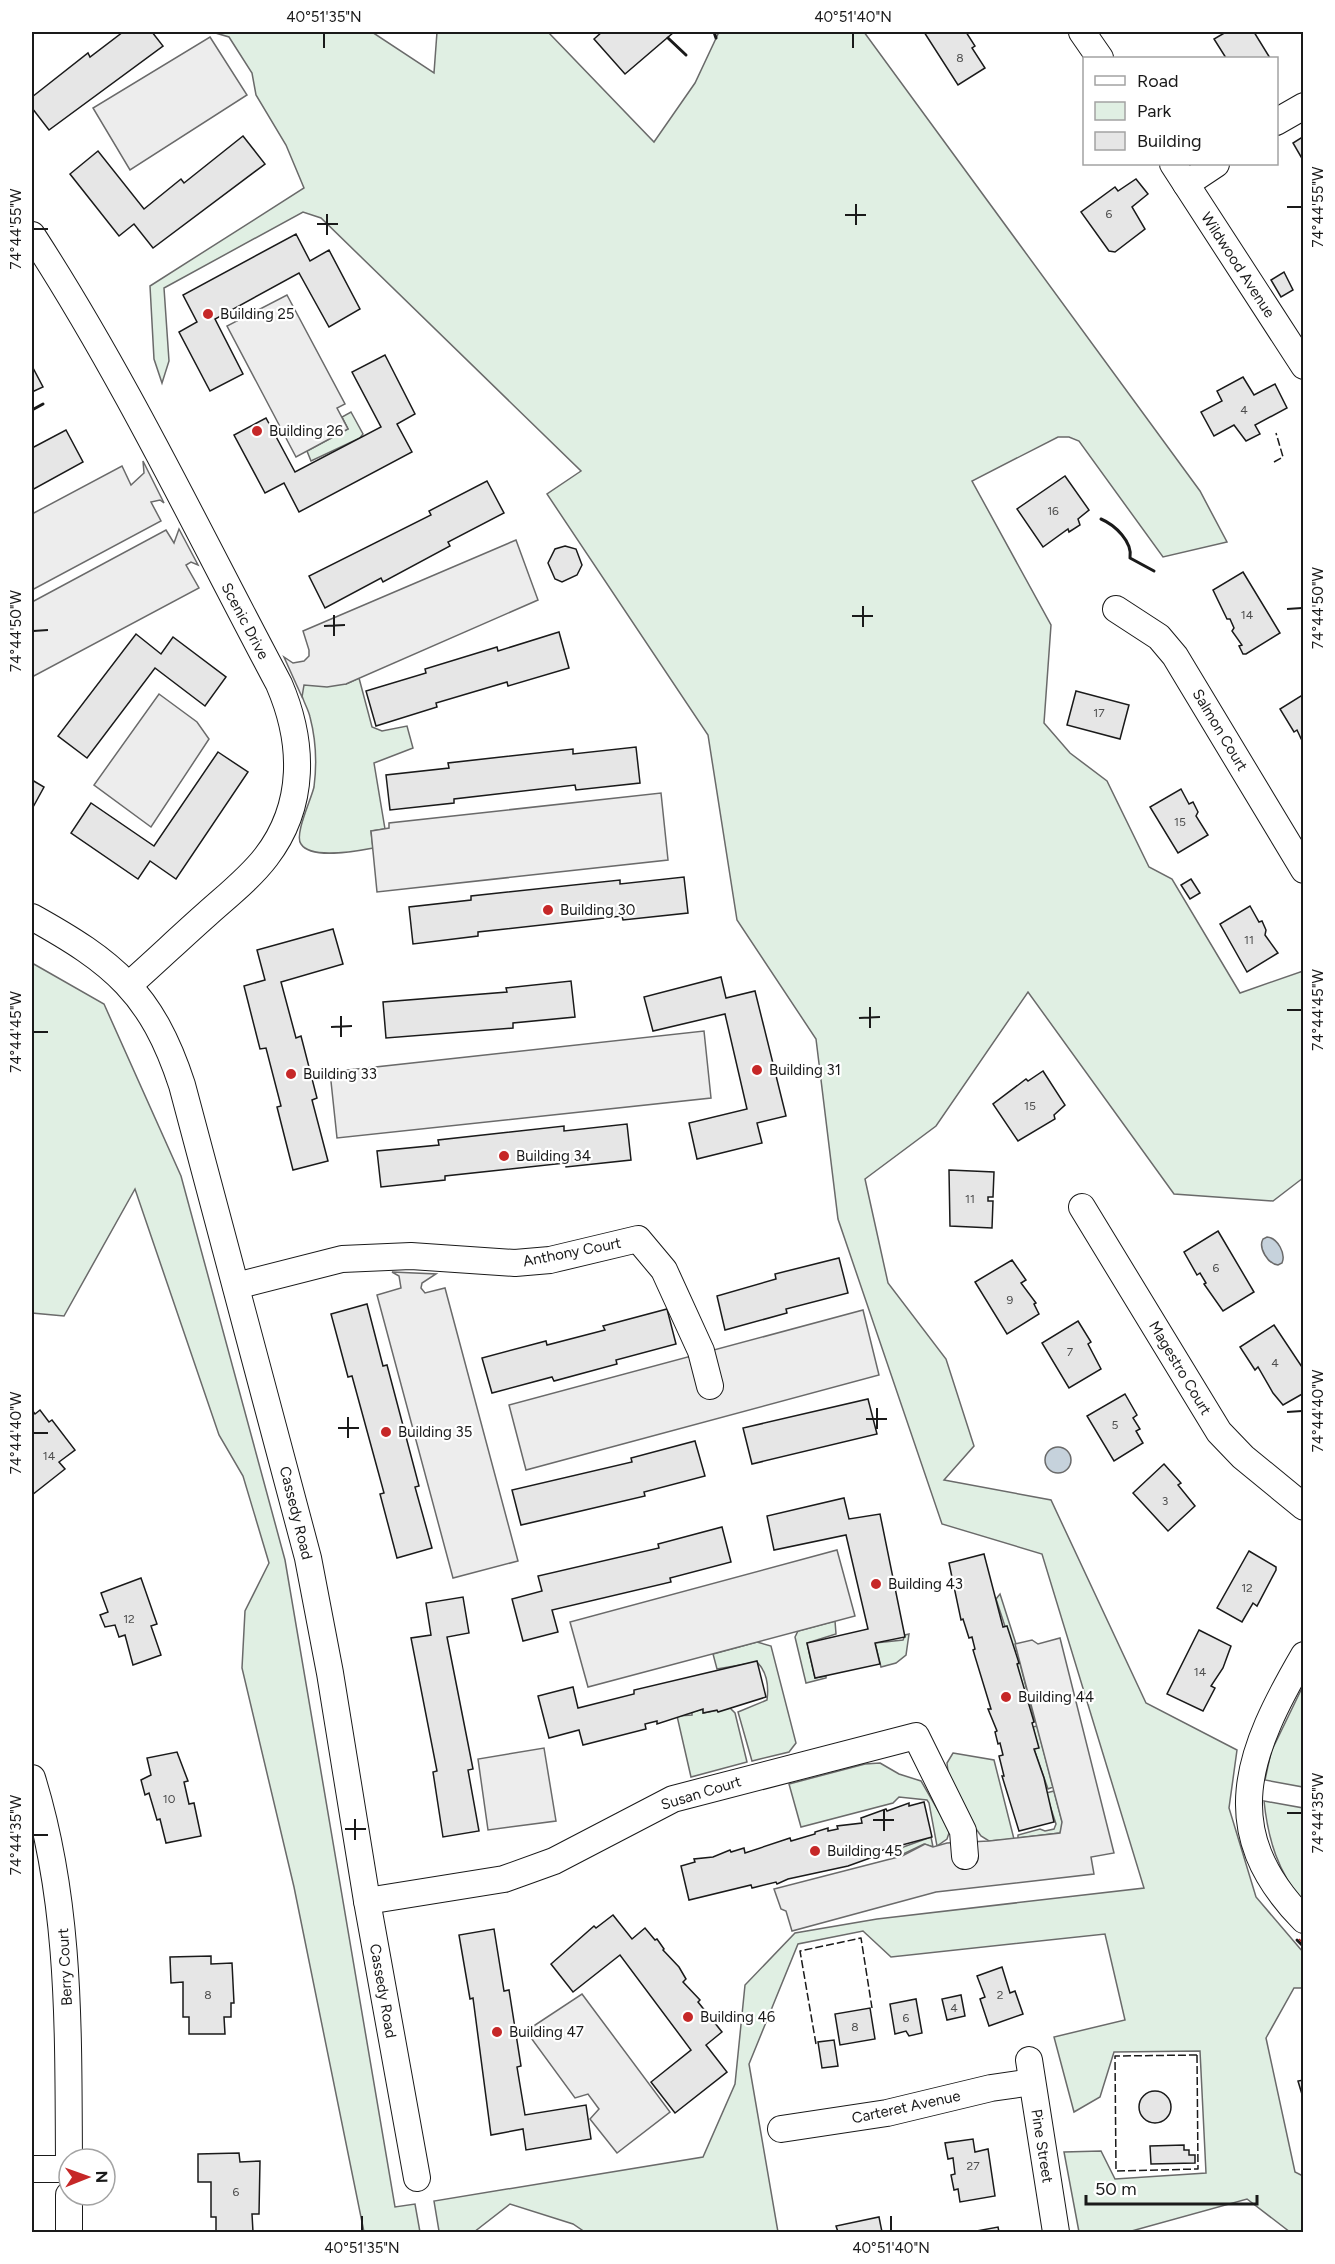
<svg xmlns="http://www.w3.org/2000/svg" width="1335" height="2264" viewBox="0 0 1335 2264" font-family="Figtree,sans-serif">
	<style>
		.green { fill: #e0efe3; stroke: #6a6a6a; stroke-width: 1.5 }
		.parking { fill: #ededed; stroke: #6a6a6a; stroke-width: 1.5 }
		.water { fill: #c6d2dc; stroke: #6a6a6a; stroke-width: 1.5 }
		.building { fill: #e6e6e6; stroke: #1a1a1a; stroke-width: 1.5 }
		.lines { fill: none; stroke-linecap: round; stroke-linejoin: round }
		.minor-casing { stroke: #1a1a1a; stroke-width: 28 }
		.minor { stroke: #fff; stroke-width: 26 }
		.fence { stroke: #1a1a1a; stroke-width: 1.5; stroke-dasharray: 8 3; stroke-linecap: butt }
		.wall { stroke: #1a1a1a; stroke-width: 3 }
		.power { stroke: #c62828; stroke-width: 1.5; stroke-dasharray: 21 4.5 3 4.5; stroke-linecap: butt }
		.ticks { fill: none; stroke: #1a1a1a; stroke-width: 2 }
		.poi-dot { fill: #c62828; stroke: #fff; stroke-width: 2 }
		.labels { text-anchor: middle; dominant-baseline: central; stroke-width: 4.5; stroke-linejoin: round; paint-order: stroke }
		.number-label { font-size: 12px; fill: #4d4d4d }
		.street-label { font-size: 15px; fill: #1a1a1a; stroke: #fff }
		.poi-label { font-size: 15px; fill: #1a1a1a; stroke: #fff; text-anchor: start }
		.neatline { fill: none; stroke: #1a1a1a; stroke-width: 2 }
		.ticks-label { font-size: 15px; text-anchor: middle; fill: #1a1a1a }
	</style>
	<rect width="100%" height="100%" fill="#fff"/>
	<g class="green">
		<path d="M212 32H372L434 73 437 32H548L654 142 695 83 719 32H864L1200 491 1227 542 1163 557 1079 441 1069 437H1058L972 481 1051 625 1044 723 1070 753 1107 781 1149 867 1172 879 1240 993 1303 971V1178L1273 1201 1174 1194 1028 992 936 1126 865 1179 888 1283 946 1359 974 1446 944 1480 1051 1500 1146 1703 1237 1750 1229 1808 1256 1897 1303 1952V1988H1294L1266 2038 1295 2172 1303 2176V2232H1290L1247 2199 1128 2232H1079L1064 2152 1101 2151 1115 2179 1206 2173 1200 2051 1114 2052 1100 2097 1074 2112 1054 2037 1125 2020 1105 1934 891 1957 863 1931 798 1944 749 2064 778 2232H585L573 2224 510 2204 474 2232 439 2231 434 2201 703 2157 735 2084 745 1985 795 1933 877 1919 1144 1888 1042 1554 942 1524 838 1219 816 1039 737 920 708 735 547 494 581 471 321 218 303 212 164 288 169 361 162 383 154 359 150 286 304 188 286 145 256 95 252 73 229 37Z"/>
		<path d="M351 412 363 434 360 438 311 461 307 451 348 429 342 417Z"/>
		<path d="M359 678 372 727 382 731 407 726 413 748 374 763 385 829 371 831 373 848C357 851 311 860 301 844 294 835 311 800 314 787 317 764 316 740 310 717 308 708 302 700 301 691L304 685 346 684Z"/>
		<path d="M32 963 104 1004 181 1176 285 1560 395 2207 415 2204 420 2232H364L294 1887 242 1668 245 1611 269 1563 243 1476 219 1435 135 1189 64 1316 32 1313Z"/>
		<path d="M1000 1594 1016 1644 1017 1651H1013L996 1599Z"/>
		<path d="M835 1621 836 1634 807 1643 815 1678 826 1676V1678L806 1683 795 1637 798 1631Z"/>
		<path d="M909 1634 906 1655 896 1663 881 1667 875 1643 903 1640 905 1635Z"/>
		<path d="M757 1642 771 1646 796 1743 789 1752 752 1761 738 1712 767 1700C769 1685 766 1671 757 1662L717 1669 713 1654Z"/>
		<path d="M1020 1663 1035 1722 1029 1711 1017 1664Z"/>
		<path d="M1302 1688 1303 1787 1265 1780 1271 1752Z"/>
		<path d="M730 1708 735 1713 747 1762 691 1777 677 1716 692 1715V1712L703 1709 704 1713Z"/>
		<path d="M1037 1726 1053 1787 1048 1789 1034 1749 1038 1748 1033 1727Z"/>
		<path d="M953 1753 994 1760 1014 1839 989 1841 981 1836 969 1819 948 1772 947 1763Z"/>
		<path d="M880 1763 899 1774 921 1781 948 1828 949 1833 947 1839 937 1846 929 1803 927 1800 899 1797 893 1803 801 1827 789 1784 865 1764Z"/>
		<path d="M1054 1791 1063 1825 1060 1833 1018 1838V1835L1040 1829 1045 1831 1054 1829 1056 1824 1046 1793Z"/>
		<path d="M1264 1801 1303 1808V1901C1278 1873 1268 1839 1264 1801Z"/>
		<path d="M931 1837 933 1847 924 1844 897 1857 895 1850Z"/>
	</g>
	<g class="parking">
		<path d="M210 37 247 95 130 170 93 108Z"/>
		<path d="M287 295 345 404 337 408 348 429 296 457 227 326Z"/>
		<path d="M143 461 164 503 160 500 151 502 161 521 32 590V514L122 466 131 485 144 473Z"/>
		<path d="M179 529 198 565 191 562 186 565 199 588 32 677V602L166 530 174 543Z"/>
		<path d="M516 540 538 600 346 684 327 687 304 685 302 697 284 657 293 663 304 661 309 656V650L303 631Z"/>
		<path d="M159 694 197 722 209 739 151 827 94 785Z"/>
		<path d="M661 793 668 860 377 892 371 831 389 828V823Z"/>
		<path d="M704 1031 711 1098 337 1138 330 1072Z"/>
		<path d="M392 1272 436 1274 422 1283 421 1288 425 1293 445 1288 518 1561 453 1578 377 1295 401 1288 399 1276Z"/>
		<path d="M863 1310 879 1375 526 1470 509 1405Z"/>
		<path d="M837 1550 855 1616 588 1687 570 1622Z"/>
		<path d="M1060 1638 1114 1853 1091 1857 1094 1874 936 1892 792 1931 786 1911 781 1909 774 1889 902 1856 925 1844 933 1847 947 1843 989 1841 1060 1833 1062 1822 1015 1644 1032 1640 1038 1644Z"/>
		<path d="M544 1748 556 1821 488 1830 478 1759Z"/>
		<path d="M582 1994 670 2112 617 2153 590 2119 599 2109 588 2094 575 2098 526 2031Z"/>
	</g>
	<g class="water">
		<path d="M1267 1237C1278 1238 1286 1254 1282 1263L1278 1265C1268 1264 1258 1248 1263 1239Z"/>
		<circle cx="1058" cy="1460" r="13"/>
	</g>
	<g class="building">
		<path d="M123 32H152L163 46 49 130 32 108V97L88 53 90 57Z"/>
		<path d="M602 32H674L625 74 594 39Z"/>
		<path d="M924 32H966L975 46 972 48 985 68 958 85Z"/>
		<path d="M1226 32H1254L1270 58H1226L1214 39Z"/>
		<path d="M243 136 265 164 153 248 134 224 119 236 70 174 98 151 144 209 181 179 184 183Z"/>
		<path d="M1304 136V162L1293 143Z"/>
		<path d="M1136 179 1148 194 1132 207 1145 229 1115 252 1109 251 1081 212 1115 187 1118 191Z"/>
		<path d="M296 234 310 261 329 250 360 309 329 327 299 273 215 319 243 374 210 391 179 332 197 322 183 295Z"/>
		<path d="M1284 272 1293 290 1281 297 1271 280Z"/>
		<path d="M385 355 415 414 397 424 412 452 299 512 284 483 265 493 234 435 266 418 295 472 381 427 352 372Z"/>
		<path d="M32 366 43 387 32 392Z"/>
		<path d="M1243 377 1254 395 1275 384 1287 408 1255 425 1260 434 1246 441 1234 425 1214 436 1201 412 1222 401 1217 391Z"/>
		<path d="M66 430 83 462 32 490V448Z"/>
		<path d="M1065 476 1089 510 1078 519 1080 525 1069 532 1068 529 1043 547 1017 509Z"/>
		<path d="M487 481 504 513 448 542 450 546 383 582 381 578 325 608 309 576 431 515 429 511Z"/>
		<path d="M565 546 576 549 582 565 577 575 562 582 555 579 548 563 555 549Z"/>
		<path d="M1243 572 1280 633 1246 654H1243L1239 646 1242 645 1232 631 1234 628 1230 619H1227L1213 590Z"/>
		<path d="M559 632 569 668 508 686 507 682 436 703 437 707 376 726 366 691 426 673 425 669 497 647 498 651Z"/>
		<path d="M136 634 161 654 173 637 226 677 205 706 155 668 87 758 58 736Z"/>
		<path d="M1076 691 1129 705 1120 739 1067 725Z"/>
		<path d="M1304 694V745L1297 730 1294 732 1280 709Z"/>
		<path d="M636 747 640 783 576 790 575 785 454 799V803L390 810 386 775 449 768 448 763 573 749V754Z"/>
		<path d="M218 752 248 772 176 879 150 861 138 879 71 833 91 803 154 846Z"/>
		<path d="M32 780 44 787 32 809Z"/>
		<path d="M1181 789 1189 804 1193 802 1198 812 1196 816 1208 835 1178 853 1150 807Z"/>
		<path d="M684 877 688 913 623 920 622 916 478 932V936L413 944 409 907 471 900V896L620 880V884Z"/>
		<path d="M1191 879 1200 893 1190 899 1181 885Z"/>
		<path d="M1250 906 1259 922 1262 921 1266 930 1265 935 1278 953 1247 972 1220 924Z"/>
		<path d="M333 929 343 964 281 982 296 1038 301 1036 317 1098 312 1100 328 1161 293 1170 277 1107 281 1106 266 1048 260 1049 244 986 265 980 257 950Z"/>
		<path d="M721 977 726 998 755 991 786 1116 757 1123 762 1143 697 1159 689 1123 747 1109 725 1014 653 1031 644 997Z"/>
		<path d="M571 981 575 1017 513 1023V1028L386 1038 383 1002 507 992 506 988Z"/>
		<path d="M1043 1071 1065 1105 1054 1115 1055 1119 1018 1141 993 1104 1026 1079 1028 1081Z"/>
		<path d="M627 1124 631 1160 566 1167 565 1163 445 1176V1180L381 1187 377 1151 439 1145 438 1140 564 1126V1131Z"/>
		<path d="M949 1170 994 1172 993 1197H988V1201H993L992 1228 950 1226Z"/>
		<path d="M1218 1231 1254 1292 1223 1311 1204 1284 1206 1283 1200 1273 1197 1275 1184 1252Z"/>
		<path d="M839 1258 848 1293 786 1309 787 1313 725 1330 717 1296 776 1279 775 1274Z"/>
		<path d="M1012 1260 1026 1280 1021 1283 1036 1303 1034 1304 1039 1314 1007 1334 975 1282Z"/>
		<path d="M367 1304 383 1366 387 1365 419 1486 415 1487 432 1548 397 1558 380 1494 384 1493 352 1376 348 1377 331 1314Z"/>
		<path d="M667 1309 676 1344 616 1360 617 1364 554 1381 552 1377 492 1393 482 1358 546 1341 547 1345 605 1330 603 1326Z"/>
		<path d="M1078 1321 1091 1342 1088 1344 1101 1369 1069 1388 1042 1343Z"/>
		<path d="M1274 1325 1304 1370V1393L1283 1405 1273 1393 1258 1367 1255 1370 1240 1347Z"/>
		<path d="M1125 1394 1137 1415 1133 1418 1140 1429 1136 1431 1143 1443 1114 1461 1087 1416Z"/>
		<path d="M868 1399 877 1434 752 1464 743 1428Z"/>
		<path d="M32 1410 35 1414 40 1410 49 1422 52 1420 75 1450 59 1462 65 1469 32 1495Z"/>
		<path d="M695 1441 705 1476 644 1492 645 1496 521 1525 512 1490 632 1462 631 1458Z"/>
		<path d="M1164 1464 1181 1483 1178 1485 1195 1506 1168 1531 1133 1493Z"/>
		<path d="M844 1498 849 1519 880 1514 905 1637 875 1643 880 1664 815 1678 807 1643 868 1629 846 1535 774 1550 767 1516Z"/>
		<path d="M722 1527 731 1562 670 1578 671 1582 552 1610 558 1632 523 1641 512 1599 542 1591 538 1576 659 1548 658 1544Z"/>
		<path d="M1249 1551 1276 1567V1570L1257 1606 1253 1603 1242 1622 1217 1608Z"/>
		<path d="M984 1554 1003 1627 1007 1626 1019 1663 1017 1664 1034 1722 1032 1723 1039 1748 1034 1749 1044 1778 1054 1822 1019 1831 1002 1776H1004L999 1756 1003 1755 1000 1743 998 1744 995 1732 997 1731 988 1709H991L973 1650 975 1649 972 1637 969 1638 963 1619 961 1620 949 1563Z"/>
		<path d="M141 1578 157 1624 151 1626 161 1655 133 1665 125 1635 119 1637 115 1625 105 1627 100 1615 108 1612 101 1593Z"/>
		<path d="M463 1597 469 1633 447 1637 473 1769 468 1770 479 1831 443 1837 433 1772 437 1771 411 1638 431 1635 426 1603Z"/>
		<path d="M1199 1630 1231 1646 1223 1668 1211 1686 1215 1688 1203 1711 1167 1694Z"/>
		<path d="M757 1661 766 1697 718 1712 717 1710 703 1713V1709L657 1724V1721L645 1724 646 1729 583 1745 579 1730 549 1738 538 1696 573 1687 578 1708 634 1694V1690Z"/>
		<path d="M177 1752 188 1781 184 1782 189 1804 194 1803 201 1836 166 1843 160 1819 157 1820 149 1793 145 1795 141 1780 151 1775 147 1758Z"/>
		<path d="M924 1802 932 1837 872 1853 873 1857 848 1866 788 1879 777 1884 776 1882 752 1888 751 1885 689 1900 681 1866 695 1862 694 1859 713 1857 730 1850 731 1852 744 1848 745 1853 790 1838 791 1841 815 1834V1832L828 1828V1831L838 1829 837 1826 862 1823 861 1818 886 1809 887 1811 909 1803V1806Z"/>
		<path d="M613 1915 632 1939 645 1928 655 1940 657 1939 664 1949 663 1950 679 1967 686 1979 683 1982 700 2000 698 2002 722 2032 706 2045 727 2072 675 2113 651 2082 691 2050 620 1955 573 1992 551 1964 594 1926 596 1928Z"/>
		<path d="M494 1929 504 1991 509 1990 521 2066 517 2067 525 2115 586 2105 591 2139 526 2150 523 2129 491 2135 473 1998 470 1999 459 1935Z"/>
		<path d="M211 1956V1964L232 1963 234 2003H231V2017H224L225 2034H189V2017H183V1982L171 1983 170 1957Z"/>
		<path d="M1002 1967 1010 1993 1015 1991 1023 2014 989 2026 980 1999 985 1997 977 1976Z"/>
		<path d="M961 1995 965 2016 947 2020 942 1999Z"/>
		<path d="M916 1999 922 2033 909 2036 906 2031 895 2034 890 2004Z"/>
		<path d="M870 2008 875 2039 840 2045 835 2014Z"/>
		<path d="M834 2040 838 2066 822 2068 818 2042Z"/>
		<path d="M1304 2080V2101L1298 2081Z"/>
		<circle cx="1155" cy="2107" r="16"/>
		<path d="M973 2139 975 2152 988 2149 995 2196 960 2202 958 2189 954 2190 951 2175 955 2174 953 2158 948 2159 945 2143Z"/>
		<path d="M1184 2145V2150H1189V2155H1195V2163L1151 2164 1150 2146Z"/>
		<path d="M239 2153 240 2162 260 2161 259 2214H252L253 2232H216V2217H211V2182H198V2154Z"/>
		<path d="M879 2217 882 2232H838L836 2226Z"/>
		<path d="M998 2227 999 2232H971Z"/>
	</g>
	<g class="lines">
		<defs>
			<g id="minor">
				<path d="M1082 32 1100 58"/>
				<path d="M1276 122 1304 106"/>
				<path d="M1173 164 1304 366"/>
				<path d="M1186 184 1216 164"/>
				<path d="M32 235C125 378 199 534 279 684 304 742 306 805 266 857 250 878 227 896 207 914 181 937 156 961 130 984"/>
				<path d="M1116 609 1159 637 1175 656 1304 870"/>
				<path d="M32 917C113 962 152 993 182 1085L308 1558 330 1673 367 1901 417 2178"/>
				<path d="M1082 1207 1219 1432 1243 1457 1304 1507"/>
				<path d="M236 1286 342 1259 411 1256 515 1263 550 1260 638 1239 664 1270 701 1351 710 1386"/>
				<path d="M1304 1655C1248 1751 1215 1830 1304 1920"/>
				<path d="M32 1778C71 1904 68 2029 69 2160"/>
				<path d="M367 1901 504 1879 554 1861 673 1799 916 1736 963 1831 965 1856"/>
				<path d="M1029 2060 1056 2232"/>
				<path d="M781 2129 887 2113 991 2088 1032 2082"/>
				<path d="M32 2169H69"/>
				<path d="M69 2195V2232"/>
			</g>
		</defs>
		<use href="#minor" class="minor-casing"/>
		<use href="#minor" class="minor"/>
		<g class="fence">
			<path d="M1274 462 1283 457 1276 433"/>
			<path d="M816 2044 800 1951 861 1938 872 2008"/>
			<path d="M1197 2055 1198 2169 1116 2171 1115 2056Z"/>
		</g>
		<g class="wall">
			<path d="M714 32 716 38"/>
			<path d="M668 38 686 55"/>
			<path d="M32 410 43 404"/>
			<path d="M1101 519C1115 525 1133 542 1130 558L1154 571"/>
			<path d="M1297 1940 1304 1947"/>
		</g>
		<path class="power" d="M1299 1939 1304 1944"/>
	</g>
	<path class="ticks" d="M324 33V48M853 33V48M856 204V225M1287 207H1302M327 214V235M845 215H866M317 224H338M33 229H48M863 606V627M1287 609 1302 608M334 615V636M852 616H873M324 626 345 625M33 631 48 630M870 1007V1028M1287 1010H1302M341 1016V1037M859 1018 880 1017M331 1027 352 1026M33 1032H48M877 1408V1429M1287 1412 1302 1411M348 1417V1438M866 1419H887M338 1428H359M33 1433H48M884 1810V1831M1287 1813H1302M355 1819V1840M873 1820H894M345 1829H366M33 1835H48M362 2216V2231M891 2216V2231"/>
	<g class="poi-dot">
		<circle cx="208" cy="314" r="6"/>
		<circle cx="257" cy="431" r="6"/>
		<circle cx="548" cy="910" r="6"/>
		<circle cx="757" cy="1070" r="6"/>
		<circle cx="291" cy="1074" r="6"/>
		<circle cx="504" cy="1156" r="6"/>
		<circle cx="386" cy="1432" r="6"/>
		<circle cx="876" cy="1584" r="6"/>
		<circle cx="1006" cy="1697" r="6"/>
		<circle cx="815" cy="1851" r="6"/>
		<circle cx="688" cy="2017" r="6"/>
		<circle cx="497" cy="2032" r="6"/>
	</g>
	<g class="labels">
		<g class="number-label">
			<text x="960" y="58">8</text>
			<text x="1109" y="214">6</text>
			<text x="1244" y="410">4</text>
			<text x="1053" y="511">16</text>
			<text x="1247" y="615">14</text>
			<text x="1099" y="713">17</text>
			<text x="1180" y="822">15</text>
			<text x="1249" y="940">11</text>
			<text x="1030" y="1106">15</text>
			<text x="970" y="1199">11</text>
			<text x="1216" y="1268">6</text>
			<text x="1010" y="1300">9</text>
			<text x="1070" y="1352">7</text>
			<text x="1275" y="1363">4</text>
			<text x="1115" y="1425">5</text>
			<text x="49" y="1456">14</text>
			<text x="1165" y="1501">3</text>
			<text x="1247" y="1588">12</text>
			<text x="129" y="1619">12</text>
			<text x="1200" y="1672">14</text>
			<text x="169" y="1799">10</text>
			<text x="208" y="1995">8</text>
			<text x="1000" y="1995">2</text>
			<text x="954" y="2008">4</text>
			<text x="906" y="2018">6</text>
			<text x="855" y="2027">8</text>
			<text x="973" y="2166">27</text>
			<text x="236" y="2192">6</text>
		</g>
		<g class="street-label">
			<text transform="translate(1238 265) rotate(57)">Wildwood Avenue</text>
			<text transform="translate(245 621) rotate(62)">Scenic Drive</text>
			<text transform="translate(1220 730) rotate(59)">Salmon Court</text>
			<text transform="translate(572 1252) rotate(-11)">Anthony Court</text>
			<text transform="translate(1180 1368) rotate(59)">Magestro Court</text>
			<text transform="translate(296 1513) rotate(76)">Cassedy Road</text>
			<text transform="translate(701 1793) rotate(-17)">Susan Court</text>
			<text transform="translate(65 1967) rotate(-93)">Berry Court</text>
			<text transform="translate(383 1991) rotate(80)">Cassedy Road</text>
			<text transform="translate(906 2107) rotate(-12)">Carteret Avenue</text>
			<text transform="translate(1042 2146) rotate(81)">Pine Street</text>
		</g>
		<g class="poi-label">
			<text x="220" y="314">Building 25</text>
			<text x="269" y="431">Building 26</text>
			<text x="560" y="910">Building 30</text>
			<text x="769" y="1070">Building 31</text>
			<text x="303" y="1074">Building 33</text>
			<text x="516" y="1156">Building 34</text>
			<text x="398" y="1432">Building 35</text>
			<text x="888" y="1584">Building 43</text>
			<text x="1018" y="1697">Building 44</text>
			<text x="827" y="1851">Building 45</text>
			<text x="700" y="2017">Building 46</text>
			<text x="509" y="2032">Building 47</text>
		</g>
	</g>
	<rect width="1335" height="2264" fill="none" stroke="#ffffff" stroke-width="66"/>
	<rect x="1083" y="57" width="195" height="108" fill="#ffffff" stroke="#a3a3a3" stroke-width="1.5"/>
	<rect x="1095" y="76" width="30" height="9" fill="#ffffff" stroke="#a3a3a3" stroke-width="1.5"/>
	<text x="1137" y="87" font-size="18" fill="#1a1a1a">Road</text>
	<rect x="1095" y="102" width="30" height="18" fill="#e0efe3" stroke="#a3a3a3" stroke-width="1.5"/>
	<text x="1137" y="117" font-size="18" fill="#1a1a1a">Park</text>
	<rect x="1095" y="132" width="30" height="18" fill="#e6e6e6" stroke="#a3a3a3" stroke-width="1.5"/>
	<text x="1137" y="147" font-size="18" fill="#1a1a1a">Building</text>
	<g transform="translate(87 2177) rotate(89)"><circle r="28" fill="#ffffff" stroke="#a3a3a3" stroke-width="1.5"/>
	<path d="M0-4.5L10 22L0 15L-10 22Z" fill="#c62828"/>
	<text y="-9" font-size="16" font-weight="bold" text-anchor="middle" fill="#1a1a1a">N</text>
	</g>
	<path d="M1086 2195v9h171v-9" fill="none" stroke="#1a1a1a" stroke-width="3"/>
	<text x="1095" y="2195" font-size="18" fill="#1a1a1a" stroke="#ffffff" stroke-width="4.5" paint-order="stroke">50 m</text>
	<rect x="33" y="33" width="1269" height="2198" class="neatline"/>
	<g class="ticks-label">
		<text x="324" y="22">40°51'35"N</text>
		<text x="853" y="22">40°51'40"N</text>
		<text transform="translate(1318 207) rotate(-90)" y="5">74°44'55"W</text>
		<text transform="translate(16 229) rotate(-90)" y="5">74°44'55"W</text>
		<text transform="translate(1318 608) rotate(-90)" y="5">74°44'50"W</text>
		<text transform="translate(16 631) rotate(-90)" y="5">74°44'50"W</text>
		<text transform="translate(1318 1010) rotate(-90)" y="5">74°44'45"W</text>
		<text transform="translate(16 1032) rotate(-90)" y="5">74°44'45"W</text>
		<text transform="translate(1318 1411) rotate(-90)" y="5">74°44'40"W</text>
		<text transform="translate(16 1433) rotate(-90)" y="5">74°44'40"W</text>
		<text transform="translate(1318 1813) rotate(-90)" y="5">74°44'35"W</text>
		<text transform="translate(16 1835) rotate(-90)" y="5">74°44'35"W</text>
		<text x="362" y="2253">40°51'35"N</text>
		<text x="891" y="2253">40°51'40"N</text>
	</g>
</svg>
